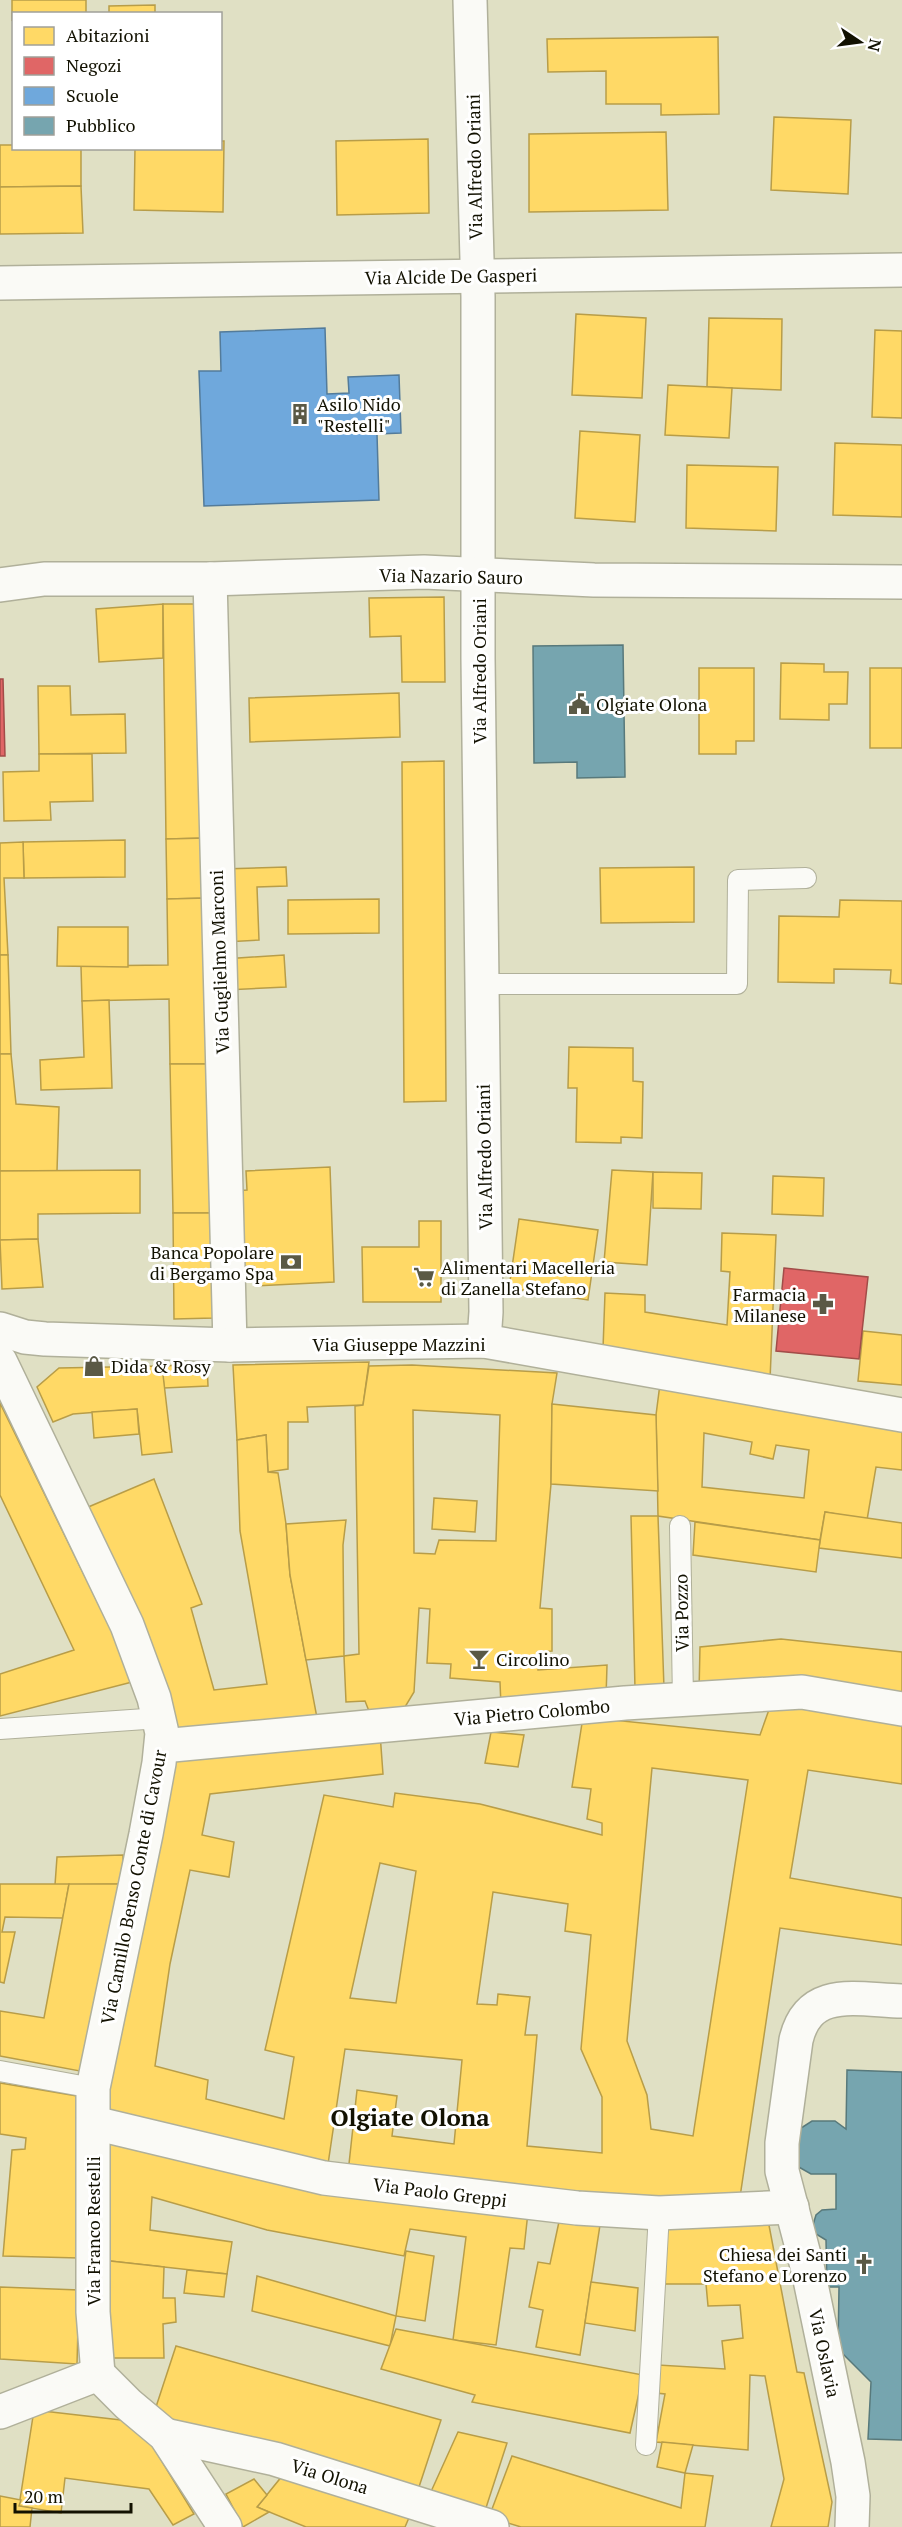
<svg xmlns="http://www.w3.org/2000/svg" width="902" height="2527" viewBox="0 0 902 2527" font-family="'PT Serif',serif">
	<style>
		.homes { fill: #ffd966; stroke: #b89d48; stroke-width: 1.5; fill-rule: evenodd }
		.shops { fill: #e06666; stroke: #a24c48; stroke-width: 1.5 }
		.schools { fill: #6fa8dc; stroke: #537b9a; stroke-width: 1.5 }
		.public { fill: #76a5af; stroke: #58797b; stroke-width: 1.5 }
		.lines { fill: none; stroke-linecap: round; stroke-linejoin: round }
		.lane-casing { stroke: #b0b09a; stroke-width: 22 }
		.street-casing { stroke: #b0b09a; stroke-width: 36 }
		.secondary-casing { stroke: #b0b09a; stroke-width: 36 }
		.lane { stroke: #fafaf6; stroke-width: 20 }
		.street { stroke: #fafaf6; stroke-width: 33 }
		.secondary { stroke: #fafaf6; stroke-width: 33 }
		.labels { text-anchor: middle; dominant-baseline: central; stroke-width: 6; stroke-linejoin: round; paint-order: stroke }
		.street-label { font-size: 18px; fill: #121101; stroke: #fff }
		.poi-label { font-size: 18px; fill: #121101; stroke: #fff; text-anchor: start }
		.district-label { font-size: 24px; font-weight: bold; fill: #121101; stroke: #fff }
	</style>
	<rect width="100%" height="100%" fill="#e0e0c4"/>
	<g class="homes">
		<path d="M12 0H86V14H14L12 21Z"/>
		<path d="M155 5V14H109V6Z"/>
		<path d="M718 37 719 114 661 115V104H606V71L548 72 547 39Z"/>
		<path d="M774 117 851 120 848 194 771 190Z"/>
		<path d="M666 132 668 210 529 212V134Z"/>
		<path d="M428 139 429 213 337 215 336 141Z"/>
		<path d="M220 141H224L223 212 134 210 135 148H220Z"/>
		<path d="M0 145H14V148H81V186L0 187Z"/>
		<path d="M81 186 83 233 0 234V187Z"/>
		<path d="M576 314 646 318 642 398 572 395Z"/>
		<path d="M709 318 782 319 781 390 707 387Z"/>
		<path d="M875 330 902 331V418L872 417Z"/>
		<path d="M668 385 732 388 729 438 665 435Z"/>
		<path d="M580 431 640 435 635 522 575 518Z"/>
		<path d="M835 443 902 445V517L833 515Z"/>
		<path d="M687 465 778 467 776 531 686 528Z"/>
		<path d="M444 597 445 682H402L401 636 370 637 369 598Z"/>
		<path d="M163 604V658L99 662 96 609Z"/>
		<path d="M163 604H203L207 838 166 839Z"/>
		<path d="M781 663 824 664V672H848L847 704H829V720L780 719Z"/>
		<path d="M699 668H754V741H736V754H699Z"/>
		<rect x="870" y="668" width="32" height="80"/>
		<path d="M38 686H70L71 715 125 714 126 753 39 754Z"/>
		<path d="M399 693 400 737 250 742 249 698Z"/>
		<path d="M39 754H92L93 801 50 802 51 820 4 821 3 772 39 771Z"/>
		<path d="M444 761 446 1101 404 1102 402 762Z"/>
		<path d="M207 838 208 898 167 899 166 839Z"/>
		<path d="M125 840V877L24 878 23 842Z"/>
		<path d="M23 842 24 878H4L8 955H0V843Z"/>
		<path d="M286 867 287 886 257 887 259 940 225 942 222 869Z"/>
		<path d="M694 867V922L601 923 600 868Z"/>
		<path d="M208 898 210 1064H170L169 999 82 1001 81 966 168 965 167 899Z"/>
		<path d="M379 899V933L288 934V900Z"/>
		<path d="M840 900 902 901V984L890 983 891 970 834 969V983L778 982 779 916 839 917Z"/>
		<path d="M58 927H128V967L57 966Z"/>
		<path d="M0 955H8L11 1054H0Z"/>
		<path d="M284 955 286 987 226 990 224 959Z"/>
		<path d="M109 1000 112 1088 41 1090 40 1060 84 1057 82 1001Z"/>
		<path d="M569 1047 633 1048V1081L643 1082 642 1138 621 1137V1143L576 1142 577 1088H568Z"/>
		<path d="M0 1054H11L16 1104 59 1107 57 1171H0Z"/>
		<path d="M170 1064H210L213 1213H173Z"/>
		<path d="M330 1167 334 1282 254 1286V1266L232 1267 229 1191 247 1190 246 1171Z"/>
		<path d="M140 1170V1213L38 1214V1239L0 1240V1171Z"/>
		<path d="M612 1170 653 1172 647 1265 604 1262Z"/>
		<path d="M653 1172 702 1173 701 1209 653 1208Z"/>
		<path d="M773 1176 824 1178 823 1216 772 1214Z"/>
		<path d="M173 1213H213L214 1318 174 1319Z"/>
		<path d="M519 1219 598 1230 588 1300 509 1288Z"/>
		<path d="M419 1221H441V1302H363L362 1247H419Z"/>
		<path d="M722 1233 776 1235 770 1380 603 1349 605 1293 645 1295V1312L727 1325 730 1272 721 1271Z"/>
		<path d="M38 1239 43 1287 2 1289 0 1240Z"/>
		<path d="M863 1331 902 1335V1385L858 1381Z"/>
		<path d="M369 1362 363 1405 307 1407 308 1422H288V1469L268 1472 266 1435 237 1440 233 1365Z"/>
		<path d="M207 1364 208 1386 164 1388 162 1366Z"/>
		<path d="M412 1365 557 1373 552 1404 551 1484 540 1608 552 1609V1651L537 1652 538 1670 607 1665 606 1698 501 1706 500 1682 450 1678 451 1664 427 1663 430 1609 419 1608 414 1692 402 1712 369 1711 365 1701 346 1702 344 1656 359 1654 355 1406 363 1405 369 1366ZM413 1410 500 1415 496 1541 439 1540 435 1554 414 1553Z"/>
		<path d="M162 1366 172 1452 142 1455 137 1409 73 1414 53 1422 37 1387 59 1368Z"/>
		<path d="M660 1384 902 1427V1470L876 1467 867 1520 825 1512 820 1540 658 1516 656 1415ZM704 1433 752 1442 750 1454 773 1459 776 1445 809 1450 804 1498 702 1487Z"/>
		<path d="M0 1403 136 1681 0 1716V1674L74 1650 0 1495Z"/>
		<path d="M552 1404 656 1415 658 1491 551 1484Z"/>
		<path d="M137 1409 139 1434 94 1438 92 1412Z"/>
		<path d="M266 1435 268 1472 278 1473 286 1524 290 1575 318 1723 174 1739 86 1508 154 1479 202 1604 191 1608 214 1690 267 1684 240 1531 237 1440Z"/>
		<path d="M434 1498 477 1501 475 1532 432 1529Z"/>
		<path d="M825 1512 902 1523V1558L819 1548Z"/>
		<path d="M631 1516H658L664 1688 635 1689Z"/>
		<path d="M346 1520 343 1545 344 1656 306 1660 290 1575 286 1524Z"/>
		<path d="M695 1522 820 1540 816 1572 693 1555Z"/>
		<path d="M781 1639 902 1652V1698L699 1692 700 1647Z"/>
		<path d="M771 1704 902 1717V1784L808 1770 790 1878 902 1898V1945L780 1928 740 2197 648 2203 348 2173 357 2090 397 2096 392 2136 454 2144 462 2060 345 2049 327 2171 101 2110 175 1752 380 1733 383 1774 210 1794 202 1835 234 1842 229 1877 190 1870 170 1964 155 2066 208 2080 206 2099 284 2119 294 2057 265 2050 324 1795 393 1807 395 1793 480 1804 602 1835V1823L587 1819 591 1789 572 1787 583 1717 760 1735ZM652 1768 748 1780 693 2136 651 2129 647 2095 627 2041ZM380 1863 416 1871 396 2003 350 1998ZM493 1892 568 1904 565 1931 591 1935 581 2049 602 2097V2153L527 2146 537 2035H525L530 1997 498 1994 497 2005 477 2004Z"/>
		<path d="M491 1732 524 1735 518 1767 485 1763Z"/>
		<path d="M123 1855V1884L55 1885 57 1857Z"/>
		<path d="M0 1884H69L63 1918 5 1917 2 1932H15L4 1983 0 1982Z"/>
		<path d="M69 1884H123L85 2072 0 2056V2011L44 2018Z"/>
		<path d="M0 2083 83 2097 79 2258 3 2256 12 2150 25 2149 26 2138 0 2134Z"/>
		<path d="M106 2133 528 2212 524 2249 510 2248 496 2345 453 2340 466 2237 410 2229 404 2256 267 2230 152 2197 150 2230 232 2242 227 2274 101 2260Z"/>
		<path d="M560 2217 600 2225 580 2355 536 2347 543 2310 529 2307 538 2262 550 2264Z"/>
		<path d="M768 2220 797 2372 804 2373 832 2502 828 2527H771L784 2479 765 2376 750 2375 748 2450 656 2442 665 2394 656 2393 658 2365 725 2369 722 2341 743 2338 740 2305 708 2306 706 2284H662L667 2226Z"/>
		<path d="M406 2251 434 2256 425 2321 396 2316Z"/>
		<path d="M101 2260 164 2267 163 2298H175L176 2322 163 2324 164 2358H113Z"/>
		<path d="M187 2270 227 2274 224 2297 184 2293Z"/>
		<path d="M257 2276 396 2316 390 2346 252 2311Z"/>
		<path d="M591 2282 638 2288 635 2331 585 2323Z"/>
		<path d="M0 2287 79 2290 77 2364 0 2359Z"/>
		<path d="M396 2329 643 2375 630 2433 472 2402 475 2395 381 2369Z"/>
		<path d="M176 2346 441 2420 416 2496 153 2416Z"/>
		<path d="M34 2410 121 2420 149 2440 194 2514 173 2525 149 2489 65 2478 61 2513 19 2506Z"/>
		<path d="M458 2432 507 2443 483 2517 429 2496Z"/>
		<path d="M662 2442 693 2445 685 2473 657 2467Z"/>
		<path d="M512 2456 681 2508 685 2473 713 2476 705 2527H521L489 2517Z"/>
		<path d="M287 2470 411 2513 405 2527H306L257 2507Z"/>
		<path d="M254 2479 267 2495 257 2507 269 2512 243 2527 226 2494Z"/>
		<path d="M0 2496 21 2500 19 2506 32 2508 30 2527H0Z"/>
	</g>
	<g class="shops">
		<path d="M0 679H3L5 756H0Z"/>
		<path d="M784 1268 868 1277 859 1359 776 1351Z"/>
	</g>
	<path class="schools" d="M325 328 327 394 349 393 348 377 399 375 401 433 377 434 379 500 204 506 199 371H221L220 332Z"/>
	<g class="public">
		<path d="M623 645 625 777 577 778V762L534 763 533 646Z"/>
		<path d="M847 2070 902 2072V2440L868 2439 871 2382 838 2349 839 2287H827L826 2240 816 2234 813 2225 816 2215 822 2210 836 2209V2174H811L797 2166 798 2130 812 2121H835L846 2129Z"/>
	</g>
	<g class="lines">
		<defs>
			<g id="lane">
				<path d="M482 984H737L738 880 806 878"/>
				<path d="M680 1526 683 1700"/>
				<path d="M0 1729 160 1718"/>
				<path d="M0 2071 93 2088"/>
				<path d="M646 2445 659 2213"/>
			</g>
			<g id="street">
				<path d="M470 0 478 297V658L486 1312 484 1341"/>
				<path d="M210 579 230 1345"/>
				<path d="M0 585 44 579H210L424 572 594 580 902 582"/>
				<path d="M0 1329 25 1337 45 1339 230 1345 484 1341 902 1415"/>
				<path d="M0 1361 127 1625 154 1698 162 1733 159 1763 146 1834 93 2088V2312L98 2374"/>
				<path d="M162 1746 625 1703 802 1692 902 1709"/>
				<path d="M94 2123 324 2178 577 2208 659 2213 792 2207"/>
				<path d="M98 2374 128 2404 165 2435 225 2527"/>
				<path d="M0 2412 98 2374"/>
				<path d="M165 2435 275 2459 492 2527"/>
				<path d="M852 2527 853 2496 848 2462 808 2270 782 2171V2143L796 2040C809 1985 858 2000 902 2001"/>
			</g>
			<path id="secondary" d="M0 283 902 270"/>
		</defs>
		<use href="#lane" class="lane-casing"/>
		<use href="#street" class="street-casing"/>
		<use href="#secondary" class="secondary-casing"/>
		<use href="#lane" class="lane"/>
		<use href="#street" class="street"/>
		<use href="#secondary" class="secondary"/>
	</g>
	<defs>
		<symbol id="building-bare" viewBox="-9 -9 18 18"><path d="M-4-6H4V6H1V3H-1V6H-4ZM-2.5-4.3h1.7v1.8h-1.7ZM.8-4.3h1.7v1.8H.8ZM-2.5-1h1.7V.8h-1.7ZM.8-1h1.7V.8H.8Z" fill="#5a5945" stroke="#fff" stroke-width="2.5" paint-order="stroke"/></symbol>
		<symbol id="civic-bare" viewBox="-9 -9 18 18"><path d="M-.6-6.5H3V-4.5H.6V-3L4-1V1h2V6H-6V1h2V-1L-.6-3ZM-1.2 2.5V6h2.4V2.5Z" fill="#5a5945" stroke="#fff" stroke-width="2.5" paint-order="stroke"/></symbol>
		<symbol id="bank-bare" viewBox="-9 -9 18 18"><path d="M-6-4H6V4H-6ZM0-2.3a2.3 2.3 0 1 0 0 4.6a2.3 2.3 0 1 0 0-4.6Z" fill="#5a5945" stroke="#fff" stroke-width="2.5" paint-order="stroke"/></symbol>
		<symbol id="supermarket-bare" viewBox="-9 -9 18 18"><path d="M-6-5.5h2.5l.6 2H6L4.5 2H-2.5L-4.4-4H-6ZM-1.5 3.2a1.3 1.3 0 1 0 .1 0ZM3 3.2a1.3 1.3 0 1 0 .1 0Z" fill="#5a5945" stroke="#fff" stroke-width="2.5" paint-order="stroke"/></symbol>
		<symbol id="pharmacy-bare" viewBox="-9 -9 18 18"><path d="M-2-6h4v4h4v4h-4v4h-4v-4h-4v-4h4Z" fill="#5a5945" stroke="#fff" stroke-width="2.5" paint-order="stroke"/></symbol>
		<symbol id="shop-bare" viewBox="-9 -9 18 18"><path d="M-5-2.5h2.3a2.7 3.5 0 0 1 5.4 0H5L5.5 6h-11ZM-1.5-2.5h3a1.5 2.3 0 0 0-3 0Z" fill="#5a5945" stroke="#fff" stroke-width="2.5" paint-order="stroke"/></symbol>
		<symbol id="bar-bare" viewBox="-9 -9 18 18"><path d="M-6-5H6L.8 .8V4.5H3.5V6h-7V4.5H-.8V.8Z" fill="#5a5945" stroke="#fff" stroke-width="2.5" paint-order="stroke"/></symbol>
		<symbol id="church-bare" viewBox="-9 -9 18 18"><path d="M-1.2-6h2.4v3.5h3.3v2.4h-3.3V6h-2.4V-.1h-3.3v-2.4h3.3Z" fill="#5a5945" stroke="#fff" stroke-width="2.5" paint-order="stroke"/></symbol>
	</defs>
	<g fill-rule="evenodd">
		<use href="#building-bare" x="285" y="399" width="30" height="30"/>
		<use href="#civic-bare" x="564" y="689" width="30" height="30"/>
		<use href="#bank-bare" x="276" y="1247" width="30" height="30"/>
		<use href="#supermarket-bare" x="409" y="1262" width="30" height="30"/>
		<use href="#pharmacy-bare" x="808" y="1289" width="30" height="30"/>
		<use href="#shop-bare" x="79" y="1351" width="30" height="30"/>
		<use href="#bar-bare" x="464" y="1644" width="30" height="30"/>
		<use href="#church-bare" x="849" y="2249" width="30" height="30"/>
	</g>
	<g class="labels">
		<g class="street-label">
			<text transform="translate(474 167) rotate(-91)">Via Alfredo Oriani</text>
			<text transform="translate(451 276) rotate(-1)">Via Alcide De Gasperi</text>
			<text transform="translate(451 576) rotate(1)">Via Nazario Sauro</text>
			<text transform="translate(479 671) rotate(-90)">Via Alfredo Oriani</text>
			<text transform="translate(219 962) rotate(-92)">Via Guglielmo Marconi</text>
			<text transform="translate(484 1157) rotate(-91)">Via Alfredo Oriani</text>
			<text x="399" y="1344">Via Giuseppe Mazzini</text>
			<text transform="translate(681 1613) rotate(-91)">Via Pozzo</text>
			<text transform="translate(532 1712) rotate(-5)">Via Pietro Colombo</text>
			<text transform="translate(133 1887) rotate(-79)">Via Camillo Benso Conte di Cavour</text>
			<text transform="translate(440 2192) rotate(7)">Via Paolo Greppi</text>
			<text transform="translate(93 2231) rotate(-90)">Via Franco Restelli</text>
			<text transform="translate(825 2353) rotate(78)">Via Oslavia</text>
			<text transform="translate(330 2476) rotate(17)">Via Olona</text>
		</g>
		<g class="poi-label">
			<text x="317" y="404">Asilo Nido<tspan x="317" dy="21">"Restelli"</tspan></text>
			<text x="596" y="704">Olgiate Olona</text>
			<text x="274" y="1252" text-anchor="end">Banca Popolare<tspan x="274" dy="21">di Bergamo Spa</tspan></text>
			<text x="441" y="1267">Alimentari Macelleria<tspan x="441" dy="21">di Zanella Stefano</tspan></text>
			<text x="806" y="1294" text-anchor="end">Farmacia<tspan x="806" dy="21">Milanese</tspan></text>
			<text x="111" y="1366">Dida &amp; Rosy</text>
			<text x="496" y="1659">Circolino</text>
			<text x="847" y="2254" text-anchor="end">Chiesa dei Santi<tspan x="847" dy="21">Stefano e Lorenzo</tspan></text>
		</g>
		<g class="district-label">
			<text x="410" y="2117">Olgiate Olona</text>
		</g>
	</g>
	<rect x="12" y="12" width="210" height="138" fill="#ffffff" stroke="#a0a099" stroke-width="1.5"/>
	<rect x="24" y="27" width="30" height="18" fill="#ffd966" stroke="#a0a099" stroke-width="1.5"/>
	<text x="66" y="42" font-size="18" fill="#121101">Abitazioni</text>
	<rect x="24" y="57" width="30" height="18" fill="#e06666" stroke="#a0a099" stroke-width="1.5"/>
	<text x="66" y="72" font-size="18" fill="#121101">Negozi</text>
	<rect x="24" y="87" width="30" height="18" fill="#6fa8dc" stroke="#a0a099" stroke-width="1.5"/>
	<text x="66" y="102" font-size="18" fill="#121101">Scuole</text>
	<rect x="24" y="117" width="30" height="18" fill="#76a5af" stroke="#a0a099" stroke-width="1.5"/>
	<text x="66" y="132" font-size="18" fill="#121101">Pubblico</text>
	<g transform="translate(860 42) rotate(103)" stroke="#ffffff" stroke-width="4.5" paint-order="stroke">
	<path d="M0-4.5L10 22L0 15L-10 22Z" fill="#121101"/>
	<text y="-9" font-size="16" font-weight="bold" text-anchor="middle" fill="#121101">N</text>
	</g>
	<path d="M15 2503v9h116v-9" fill="none" stroke="#121101" stroke-width="3"/>
	<text x="24" y="2503" font-size="18" fill="#121101" stroke="#ffffff" stroke-width="4.5" paint-order="stroke">20 m</text>
</svg>
